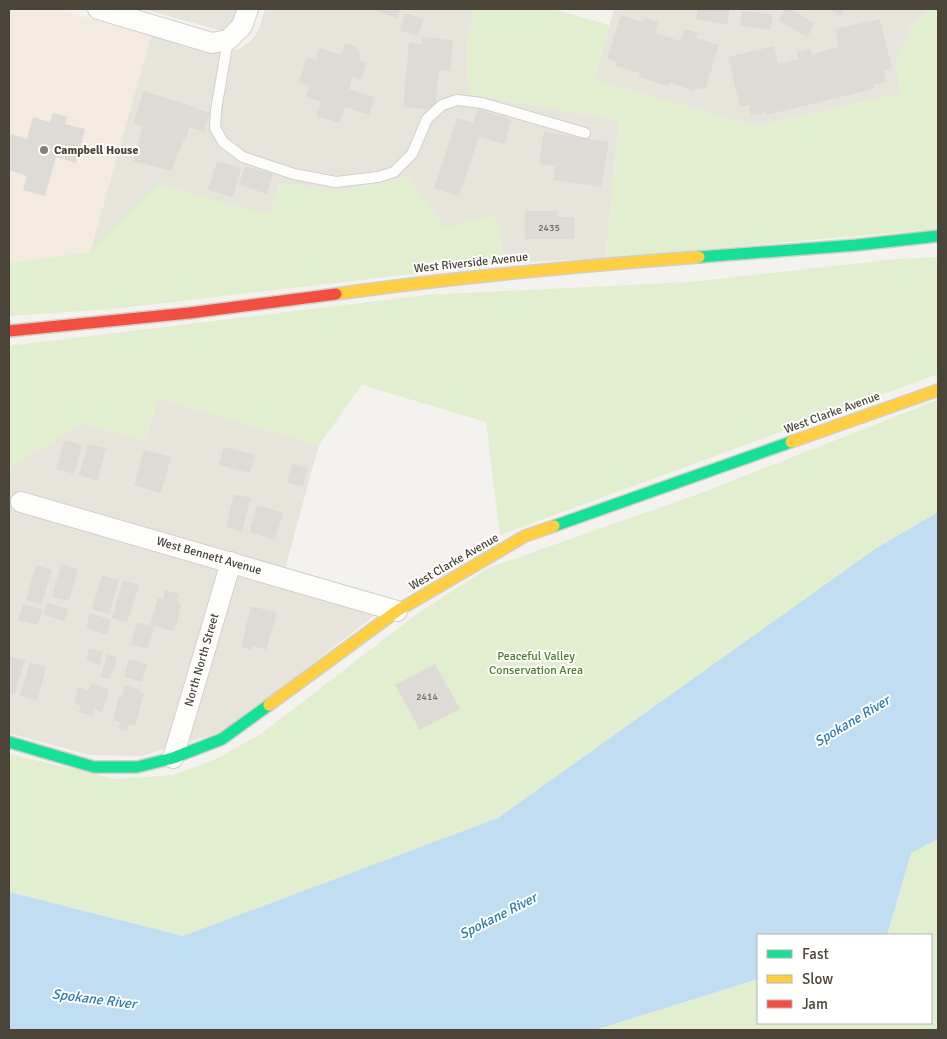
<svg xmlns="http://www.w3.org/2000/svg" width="947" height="1039" viewBox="0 0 947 1039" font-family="Signika,sans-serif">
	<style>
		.residential { fill: #e7e4dc }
		.commercial { fill: #f3ebdf }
		.green { fill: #e1eecf }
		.water { fill: #c0ddf1 }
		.building { fill: #dedbd6 }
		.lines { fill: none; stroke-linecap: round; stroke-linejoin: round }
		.lane-casing { stroke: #d2d0cb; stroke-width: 12 }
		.street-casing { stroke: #d2d0cb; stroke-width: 22 }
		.fast-casing { stroke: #d3cfc5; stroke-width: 14 }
		.slow-casing { stroke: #d3cfc5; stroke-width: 14 }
		.jam-casing { stroke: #d3cfc5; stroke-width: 14 }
		.lane { stroke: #fdfdfc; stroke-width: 10 }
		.street { stroke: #fdfdfc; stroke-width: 20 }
		.fast { stroke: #16e098; stroke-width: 11 }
		.slow { stroke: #ffcf43; stroke-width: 11 }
		.jam { stroke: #f24e42; stroke-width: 11 }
		.poi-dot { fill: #868178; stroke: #fff; stroke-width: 2 }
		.labels { text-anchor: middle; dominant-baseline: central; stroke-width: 4; stroke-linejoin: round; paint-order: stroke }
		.number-label { font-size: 10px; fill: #706a61 }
		.poi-label { font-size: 12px; font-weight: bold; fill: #4b4439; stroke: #fff; text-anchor: start }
		.street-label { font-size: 12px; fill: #4b4439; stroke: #fff }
		.park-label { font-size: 12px; fill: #4a7f2a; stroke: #fff }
		.water-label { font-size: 14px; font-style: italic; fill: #2e7ab2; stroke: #fff }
	</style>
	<rect width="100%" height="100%" fill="#f4f2ee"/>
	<g class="residential">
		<path d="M143 9H241L231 28 222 31Z"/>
		<path d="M265 9H475L467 37 468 94 619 120 606 258 506 263 445 229 408 177 339 191 280 183 270 215 236 207 90 252 151 36 207 51 222 53 239 49 251 41 259 29Z"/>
		<path d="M614 9H931L913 24 896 59 900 94 755 126 594 80Z"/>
		<path d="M158 398 319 445 285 569 393 601 226 731 141 756 89 755 9 733V468L82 423 145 441Z"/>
	</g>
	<path class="commercial" d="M9 9H57L151 36 90 252 9 263Z"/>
	<g class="green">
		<path d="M475 9H552L609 25 595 80 755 126 900 94 896 59 913 24 931 9H938V229L606 258 619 120 468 94 467 37Z"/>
		<path d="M408 177 445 228 496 214 506 263 113 309 9 316V263L90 252 158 184 270 215 280 183 339 191Z"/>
		<path d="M938 257V374L500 535 486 422 362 385 319 445 158 398 145 441 82 423 9 468V346L426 295 690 282 897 259Z"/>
		<path d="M938 400V512L875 549 498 818 183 936 9 892V754L115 779 174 775 218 758 262 733 417 614 488 568 701 493Z"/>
		<path d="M938 839V1030H595L758 979V1023H931V935H887L911 853Z"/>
	</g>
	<path class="water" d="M938 512V839L911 853 887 935H758V979L595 1030H9V892L183 936 498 818 875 549Z"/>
	<g class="building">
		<path d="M369 9H400L397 18Z"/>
		<path d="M698 9H730L727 25 696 19Z"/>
		<path d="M785 9H790L815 23 807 37 778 20Z"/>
		<path d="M829 9H845L841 16Z"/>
		<path d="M742 11 773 14 771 30 740 26Z"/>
		<path d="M405 13 424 19 418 36 400 31Z"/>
		<path d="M621 15 643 22 644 17 658 22 655 33 680 41 684 29 698 33 696 38 719 45 705 90 695 88V91L670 83 668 86 639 77 640 73 616 66 617 62 607 59Z"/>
		<path d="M880 19 892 68 884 70 887 82 873 85 874 89 766 115V112L751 115 749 105 740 107 728 57 774 46 778 64 798 59 797 52 810 49 812 54 839 47 835 29Z"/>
		<path d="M422 37 453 40 450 71 439 70 435 110 403 107 409 43 422 44Z"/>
		<path d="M345 43 355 46 361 54 359 60 367 62 361 80 352 77 349 89 375 97 369 115 345 107 340 123 316 116 321 102 306 97 309 86 299 82 307 57 316 60 320 48 338 54 343 52Z"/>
		<path d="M143 91 196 107 195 108 210 113 204 132 189 127 186 139 184 138 180 151H178L172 171 133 161 143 126 134 123Z"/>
		<path d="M478 109 512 120 504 144 479 137 459 196 434 188 457 118 473 123Z"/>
		<path d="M53 113 67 117 65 124 85 129 76 163 56 157 45 196 23 190 27 176 9 170V144L11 134 27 139 33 117 50 122Z"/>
		<path d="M544 132 609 142 601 187 553 180 555 166 539 164Z"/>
		<path d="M217 161 241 168 233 197 208 190Z"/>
		<path d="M245 166 273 174 267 194 239 185Z"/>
		<path d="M525 211H557V217H574V239H525Z"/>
		<path d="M65 440 82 445 74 474 56 469Z"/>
		<path d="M88 444 106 448 97 481 79 475Z"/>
		<path d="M224 447 255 455 250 473 219 465Z"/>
		<path d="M144 450 171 457 161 493 134 485Z"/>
		<path d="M292 464 308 468 303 487 287 482Z"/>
		<path d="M234 494 251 498 242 532 226 527Z"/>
		<path d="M257 505 283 513 275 540 249 532Z"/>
		<path d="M61 564 78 569 69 601 52 597Z"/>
		<path d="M36 565 52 570 42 604 26 600Z"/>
		<path d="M102 575 119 580 109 614 92 609Z"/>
		<path d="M123 580 139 585 127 623 112 618Z"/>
		<path d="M165 590 179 594 177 602 181 604 176 626H175L173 631 150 625 158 597 163 599Z"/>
		<path d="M47 603 68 609 64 621 44 615Z"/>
		<path d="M23 604 43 610 38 625 18 620Z"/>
		<path d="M251 606 277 613 266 650 253 646 252 650 241 647Z"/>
		<path d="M90 613 111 620 107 635 86 628Z"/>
		<path d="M137 622 154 627 148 649 131 644Z"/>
		<path d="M89 648 103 652 100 665 86 660Z"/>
		<path d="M107 654 117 657 110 679 101 677Z"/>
		<path d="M9 656 25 660 15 694 9 693Z"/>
		<path d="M129 659 147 664 142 682 124 677Z"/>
		<path d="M30 662 46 667 37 701 20 696Z"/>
		<path d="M435 664 460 709 420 730 395 685Z"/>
		<path d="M91 683 109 689 102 712 94 709 92 716 79 712 81 706 74 703 78 687 89 690Z"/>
		<path d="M125 685 141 690 140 692 144 693 135 726 129 724 127 731 118 729 120 722 113 720 119 696 121 697Z"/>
	</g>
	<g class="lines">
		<defs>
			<path id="lane" d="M228 40 216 110 215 128 223 142 243 157 294 174 336 182 378 177 394 172 412 154 427 119 442 105 457 100 482 103 585 133"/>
			<g id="street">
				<path d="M98 9 212 43 228 40 242 26 248 9"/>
				<path d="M21 502 397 611"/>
				<path d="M173 758 231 562"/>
			</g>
			<g id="fast">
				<path d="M699 257 857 245 938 236"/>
				<path d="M554 526 791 442"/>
				<path d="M9 742 94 767H137L173 758 222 739 269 705"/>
			</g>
			<g id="slow">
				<path d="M336 294C457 277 578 266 699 257"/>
				<path d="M791 442 938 390"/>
				<path d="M269 705 397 611 525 536 554 526"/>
			</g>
			<path id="jam" d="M9 331 189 313 336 294"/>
		</defs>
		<use href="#lane" class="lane-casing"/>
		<use href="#street" class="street-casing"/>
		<use href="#fast" class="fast-casing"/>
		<use href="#slow" class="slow-casing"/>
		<use href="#jam" class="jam-casing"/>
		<use href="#lane" class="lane"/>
		<use href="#street" class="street"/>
		<use href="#fast" class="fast"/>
		<use href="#slow" class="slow"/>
		<use href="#jam" class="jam"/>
	</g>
	<circle class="poi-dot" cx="44" cy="150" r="5"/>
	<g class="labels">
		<g class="number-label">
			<text x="549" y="228">2435</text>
			<text x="427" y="697">2414</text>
		</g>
		<g class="poi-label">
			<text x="54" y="150">Campbell House</text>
		</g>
		<g class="street-label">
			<text transform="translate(471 263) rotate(-6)">West Riverside Avenue</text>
			<text transform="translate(832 413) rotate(-20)">West Clarke Avenue</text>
			<text transform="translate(209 556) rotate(16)">West Bennett Avenue</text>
			<text transform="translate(454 562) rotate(-30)">West Clarke Avenue</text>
			<text transform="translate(202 660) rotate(-74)">North North Street</text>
		</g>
		<g class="park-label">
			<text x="536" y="656">Peaceful Valley<tspan x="536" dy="14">Conservation Area</tspan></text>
		</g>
		<g class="water-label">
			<text transform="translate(852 721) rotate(-31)">Spokane River</text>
			<text transform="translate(498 916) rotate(-27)">Spokane River</text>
			<text transform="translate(94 999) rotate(7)">Spokane River</text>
		</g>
	</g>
	<rect width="947" height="1039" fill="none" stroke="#4b4439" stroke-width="20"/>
	<rect x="757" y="934" width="175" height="90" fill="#ffffff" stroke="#b7b4b0"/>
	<rect x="767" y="950" width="25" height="8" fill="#16e098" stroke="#b7b4b0"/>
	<text x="802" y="959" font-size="15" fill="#4b4439">Fast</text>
	<rect x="767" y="975" width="25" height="8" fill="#ffcf43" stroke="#b7b4b0"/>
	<text x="802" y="984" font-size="15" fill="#4b4439">Slow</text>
	<rect x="767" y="1000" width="25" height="8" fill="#f24e42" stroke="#b7b4b0"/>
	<text x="802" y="1009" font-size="15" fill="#4b4439">Jam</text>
</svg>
